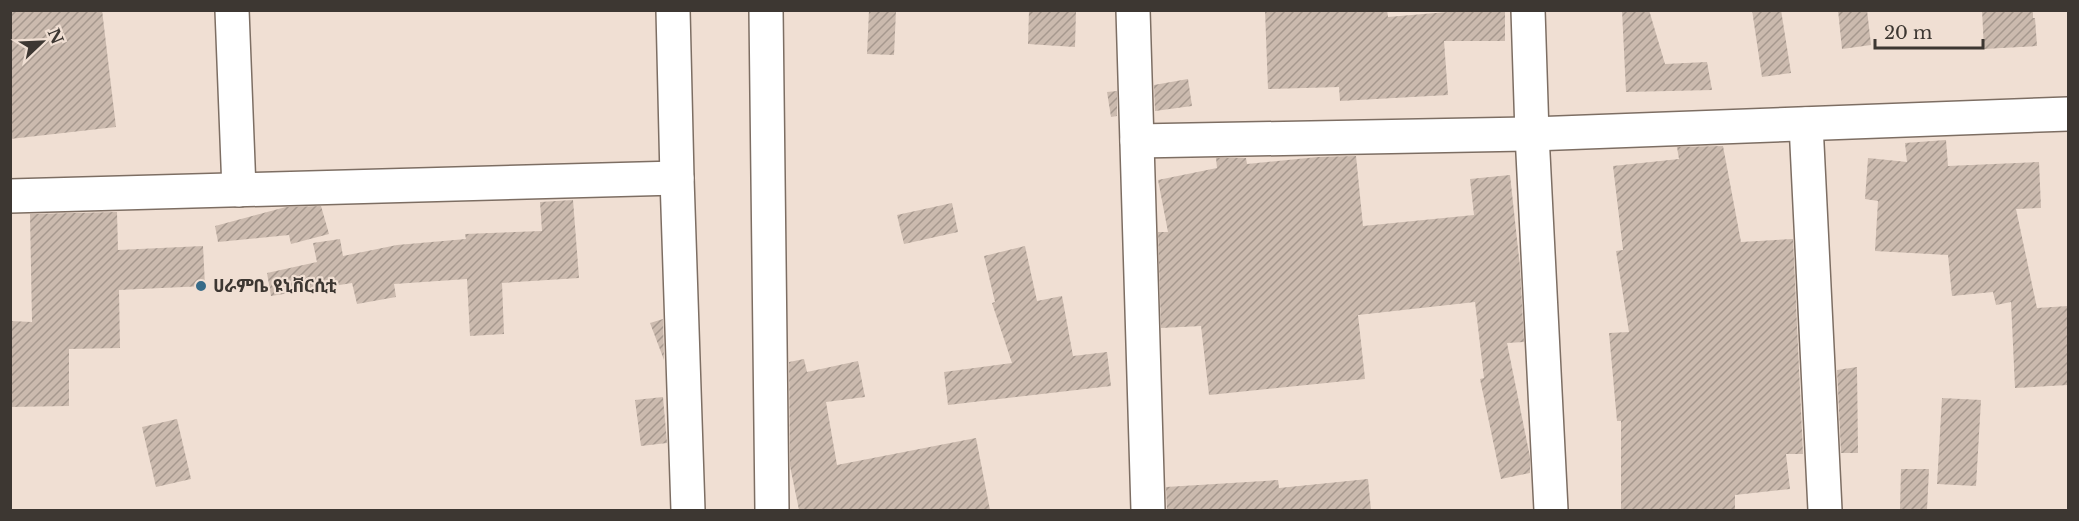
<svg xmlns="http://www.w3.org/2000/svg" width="2079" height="521" viewBox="0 0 2079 521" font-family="'Libre Baskerville','Noto Sans Ethiopic',serif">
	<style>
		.building { fill: url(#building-hatch) }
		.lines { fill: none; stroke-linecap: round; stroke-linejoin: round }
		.street-casing { stroke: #7d6e63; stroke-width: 36 }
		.street { stroke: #fff; stroke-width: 33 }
		.poi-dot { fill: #376b88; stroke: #f0dfd3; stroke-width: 2 }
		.labels { text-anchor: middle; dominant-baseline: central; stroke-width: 4.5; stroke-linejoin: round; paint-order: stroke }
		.poi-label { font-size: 18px; font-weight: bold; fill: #3d3732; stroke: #f0dfd3; text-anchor: start }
	</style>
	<defs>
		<pattern id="building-hatch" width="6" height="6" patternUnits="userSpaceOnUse" patternTransform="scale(1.5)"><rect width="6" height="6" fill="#cbbaae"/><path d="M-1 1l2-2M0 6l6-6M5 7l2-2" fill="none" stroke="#a6988e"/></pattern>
	</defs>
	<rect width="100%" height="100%" fill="#f0dfd3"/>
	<g class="building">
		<path d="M10 10H102L116 127 10 139Z"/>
		<path d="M869 10H896L894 55 867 54Z"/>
		<path d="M1029 10H1076L1075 47 1028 44Z"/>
		<path d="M1265 10H1387L1388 17 1471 10H1505V41H1444L1448 95 1340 101 1339 87 1268 89Z"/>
		<path d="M1622 10H1649L1665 64 1707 62 1712 90 1626 92Z"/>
		<path d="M1752 10H1781L1791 73 1762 77Z"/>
		<path d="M1838 10H1867L1871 45 1842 49Z"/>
		<path d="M1982 10H2033V18H2035L2037 46 1984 49Z"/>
		<path d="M1188 79 1192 106 1155 111 1154 85Z"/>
		<path d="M1117 91V116L1111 117 1107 92Z"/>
		<path d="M1946 140 1948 166 2039 162 2041 208 2016 209 2037 308 2068 306V385L2015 388 2011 302 1996 305 1993 292 1952 296 1948 255 1875 251 1878 201 1865 199 1868 158 1907 162 1905 143Z"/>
		<path d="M1723 146 1741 242 1793 239 1803 454H1786L1790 489 1735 495V510H1621V421H1617L1609 333 1629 332 1616 251 1623 250 1613 166 1679 159 1677 147Z"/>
		<path d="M1356 156 1363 226 1474 215 1470 179 1510 175 1520 267 1524 342 1507 343 1530 457V473L1501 479 1480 379 1484 378 1475 302 1358 315 1365 379 1209 395 1201 326 1161 328 1158 232H1168L1158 180 1217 168 1216 158H1246L1247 164 1318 157Z"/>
		<path d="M573 200 579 278 502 283 504 334 470 336 467 279 394 284 396 297 357 304 352 283 271 296 267 273 317 262 313 243 340 239 343 256 397 245 466 239 465 234 542 231 540 202Z"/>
		<path d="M952 203 958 232 904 244 897 215Z"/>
		<path d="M321 206 329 234 291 244 289 235 218 242 215 226 286 207Z"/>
		<path d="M117 212 118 250 203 246 205 286 119 290 120 348 69 349V406L10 407V321L32 322 30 214Z"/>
		<path d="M1025 246 1037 301 1062 296 1073 356 1107 352 1111 386 948 405 944 372 1012 363 992 303 995 302 984 256Z"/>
		<path d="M663 319 664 360 650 323Z"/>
		<path d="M804 359 807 372 858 361 865 397 826 402 837 465 976 438 990 510H799L790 466 789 362Z"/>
		<path d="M1857 367 1858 453H1841L1837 370Z"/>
		<path d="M663 397 667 443 641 446 635 400Z"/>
		<path d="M1942 398 1981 400 1976 486 1937 484Z"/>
		<path d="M177 419 191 479 156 487 142 427Z"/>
		<path d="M1901 469H1929L1927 510H1900Z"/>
		<path d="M1368 479 1371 510H1167L1166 487 1278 480 1279 488Z"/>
	</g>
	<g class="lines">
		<defs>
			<g id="street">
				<path d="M232 10 239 190"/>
				<path d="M673 10 677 178 688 510"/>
				<path d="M766 10 772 510"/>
				<path d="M1133 10 1148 510"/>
				<path d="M1528 10 1532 134 1551 510"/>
				<path d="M1806 124 1825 510"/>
				<path d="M1137 141 1532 134 2068 114"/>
				<path d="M10 196 677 178"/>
			</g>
		</defs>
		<use href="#street" class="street-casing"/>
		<use href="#street" class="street"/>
	</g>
	<circle class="poi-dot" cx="201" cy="286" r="6"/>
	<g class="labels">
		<g class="poi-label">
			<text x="213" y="286">ሀራምቤ ዩኒቨርሲቲ</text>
		</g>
	</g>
	<rect width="2079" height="521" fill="none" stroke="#3d3732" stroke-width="24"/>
	<g transform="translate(42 42) rotate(67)" stroke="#f0dfd3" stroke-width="4.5" paint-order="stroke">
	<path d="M0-4.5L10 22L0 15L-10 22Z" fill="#3d3732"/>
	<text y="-9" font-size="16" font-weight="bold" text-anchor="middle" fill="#3d3732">N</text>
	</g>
	<path d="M1875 39v9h108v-9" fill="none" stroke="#3d3732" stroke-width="3"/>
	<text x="1884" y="39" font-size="18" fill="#3d3732" stroke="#f0dfd3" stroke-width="4.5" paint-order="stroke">20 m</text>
</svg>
